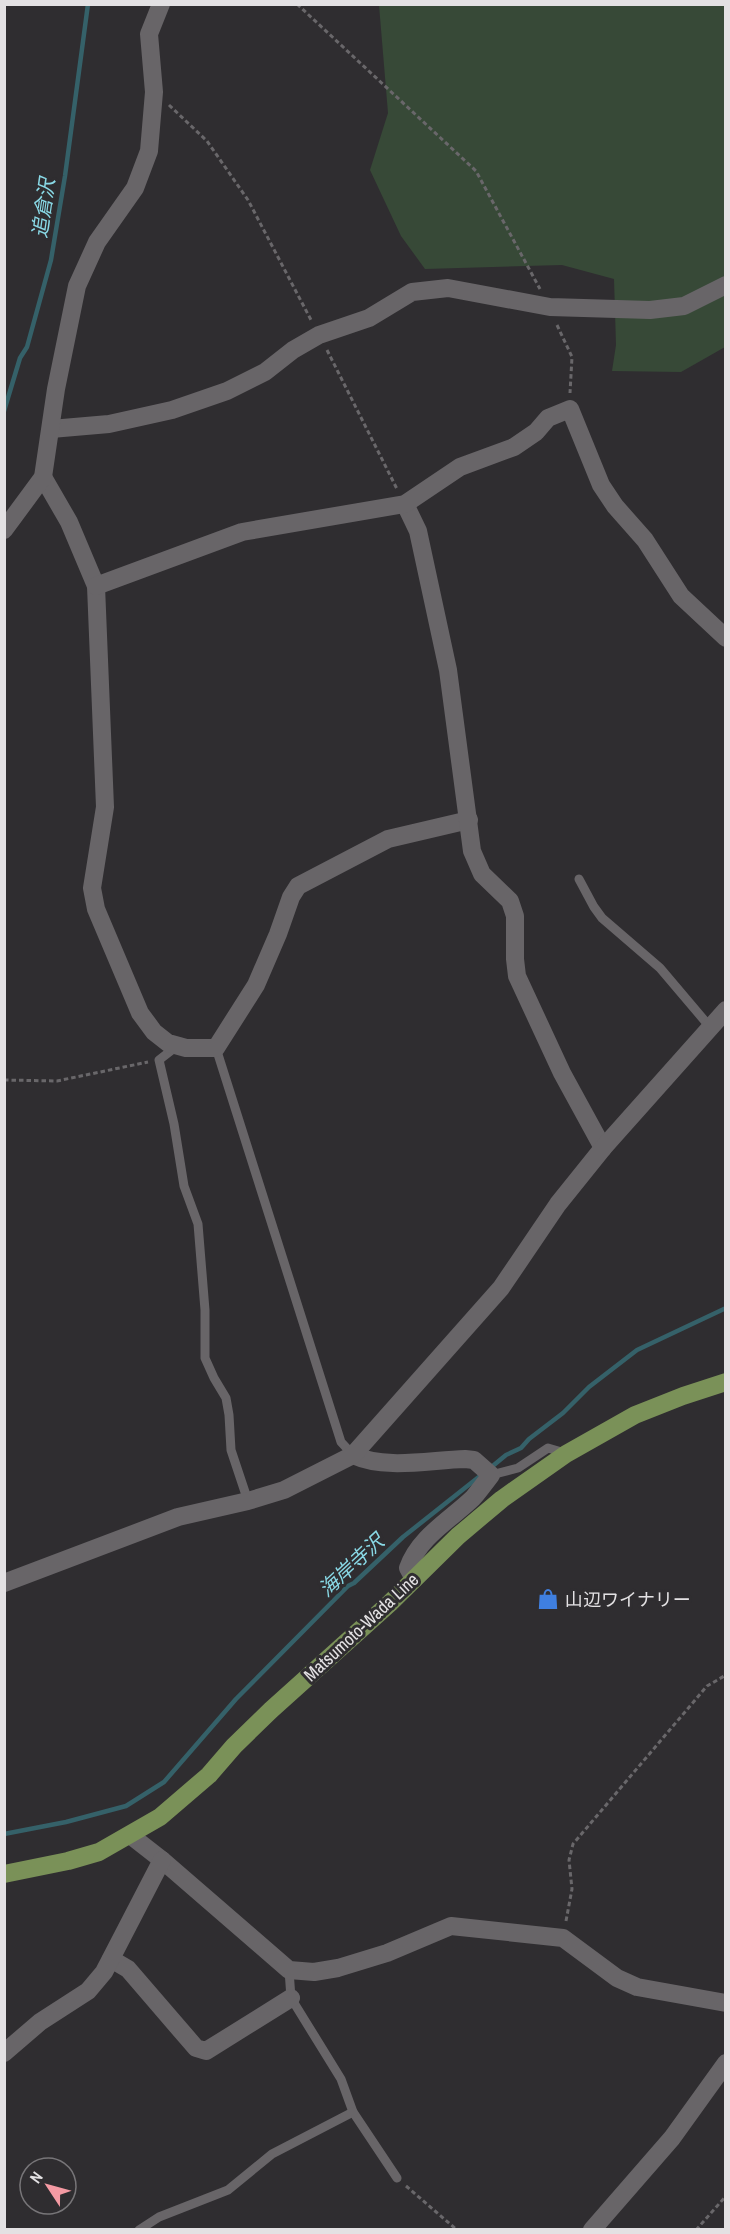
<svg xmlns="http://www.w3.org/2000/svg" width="730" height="2234" viewBox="0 0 730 2234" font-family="'Archivo Narrow','Noto Sans JP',sans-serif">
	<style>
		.green { fill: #374937 }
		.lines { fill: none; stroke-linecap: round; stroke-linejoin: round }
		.stream { stroke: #356169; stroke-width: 4.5 }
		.path { stroke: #69676a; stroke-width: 3; stroke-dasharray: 4.5 3; stroke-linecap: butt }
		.lane { stroke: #686568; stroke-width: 9 }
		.street { stroke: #686568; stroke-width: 18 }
		.primary { stroke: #7a9158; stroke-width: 18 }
		.labels { text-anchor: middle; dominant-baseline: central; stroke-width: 6; stroke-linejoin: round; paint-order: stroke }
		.poi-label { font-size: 18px; fill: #e3e1e3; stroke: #2f2d30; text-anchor: start }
		.street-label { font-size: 18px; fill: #e3e1e3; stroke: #2f2d30 }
		.water-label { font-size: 20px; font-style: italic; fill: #89d9e6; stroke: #2f2d30 }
	</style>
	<rect width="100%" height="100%" fill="#2f2d30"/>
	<path class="green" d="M379 5H725V347L681 372 612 371 616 345 614 279 562 265 425 269 401 236 370 170 388 113Z"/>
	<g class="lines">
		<g class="stream">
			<path d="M4 411 20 358 27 347 51 260 65 176 88 4"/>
			<path d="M489 1469 506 1455 521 1448 529 1439 563 1413 589 1387 637 1350 726 1308"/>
			<path d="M4 1834 66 1822 126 1806 164 1782 236 1699 348 1586 354 1583 403 1537 480 1476"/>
		</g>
		<g class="path">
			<path d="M297 4 476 171 540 289"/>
			<path d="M169 105 207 141 248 200 311 320"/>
			<path d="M557 325 572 357 570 393"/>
			<path d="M327 350 397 489"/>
			<path d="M4 1080 57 1081 148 1062"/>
			<path d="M566 1921 572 1889 569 1860 573 1844 707 1686 726 1675"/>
			<path d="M406 2186 457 2230"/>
			<path d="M696 2230 726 2196"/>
		</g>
		<g class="lane">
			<path d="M579 879 594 907 602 918 660 968 710 1027"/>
			<path d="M177 1046 159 1060 174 1124 184 1186 198 1224 205 1310V1358L214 1378 226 1398 229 1415 231 1450 248 1501"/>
			<path d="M216 1048 341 1442 353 1455"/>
			<path d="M491 1475 518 1468 548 1448 565 1453"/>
			<path d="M289 1970 291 1998 341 2079 353 2112 397 2178"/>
			<path d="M139 2230 159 2217 228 2190 272 2154 353 2112"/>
		</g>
		<g class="street">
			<path d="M51 429 109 424 172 410 227 391 265 372 293 350 319 335 369 318 412 292 448 288 550 307 650 310 684 306 726 285"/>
			<path d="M43 477 69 522 96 586 105 807 92 888 96 909 140 1013 154 1032 168 1043 186 1048H216L256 985 278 934 291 897 298 886 388 839 469 820"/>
			<path d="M405 504 418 531 448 670 472 851 482 874 510 901 515 916V959L517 976 562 1073 603 1148"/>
			<path d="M4 530 43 477 56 389 77 286 97 242 135 188 149 151 154 92 149 34 161 4"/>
			<path d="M96 586 242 532 405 504 460 467 514 447 536 432 548 418 570 409 601 485 615 506 645 540 681 596 726 638"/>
			<path d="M353 1455C386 1470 429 1460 465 1459L474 1460 491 1475C485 1483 479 1491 473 1498 450 1520 419 1537 408 1568L414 1579"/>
			<path d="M4 1583 178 1517 248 1501 284 1490 353 1455 501 1288 558 1204 603 1148 726 1010"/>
			<path d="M130 1835 162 1860 289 1970 314 1972 338 1968 387 1953 451 1926 563 1938 617 1978 637 1987 726 2003"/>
			<path d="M111 1959 128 1969 196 2048 206 2051 291 1998"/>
			<path d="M4 2053 40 2022 88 1991 104 1972 162 1860"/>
			<path d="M592 2230 672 2138 726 2063"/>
		</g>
		<path class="primary" d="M4 1874 68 1861 99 1852 160 1817 209 1775 234 1746 271 1710 390 1603 458 1536 502 1499 566 1454 635 1415 683 1396 726 1382"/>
	</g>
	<defs>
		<symbol id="shop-bare" viewBox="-9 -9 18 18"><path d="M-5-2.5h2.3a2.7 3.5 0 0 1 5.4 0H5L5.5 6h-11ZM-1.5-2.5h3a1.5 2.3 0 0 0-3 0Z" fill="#3f7fe0" stroke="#2f2d30" stroke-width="2.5" paint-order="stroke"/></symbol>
	</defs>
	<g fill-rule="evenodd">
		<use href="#shop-bare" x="533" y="1584" width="30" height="30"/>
	</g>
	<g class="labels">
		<g class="poi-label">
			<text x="565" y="1599">山辺ワイナリー</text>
		</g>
		<g class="street-label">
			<text transform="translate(361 1627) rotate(-43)">Matsumoto-Wada Line</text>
		</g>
		<g class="water-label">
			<text transform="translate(43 208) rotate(-82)">追倉沢</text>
			<text transform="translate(351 1565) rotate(-43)">海岸寺沢</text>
		</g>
	</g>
	<rect width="730" height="2234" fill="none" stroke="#e3e1e3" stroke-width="12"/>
	<g transform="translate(48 2186) rotate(306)"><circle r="28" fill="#2f2d30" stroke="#777578" stroke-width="1.5"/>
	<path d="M0-4.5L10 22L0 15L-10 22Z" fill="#f49aa3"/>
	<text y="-9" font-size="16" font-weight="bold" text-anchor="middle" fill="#e3e1e3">N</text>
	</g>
</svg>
